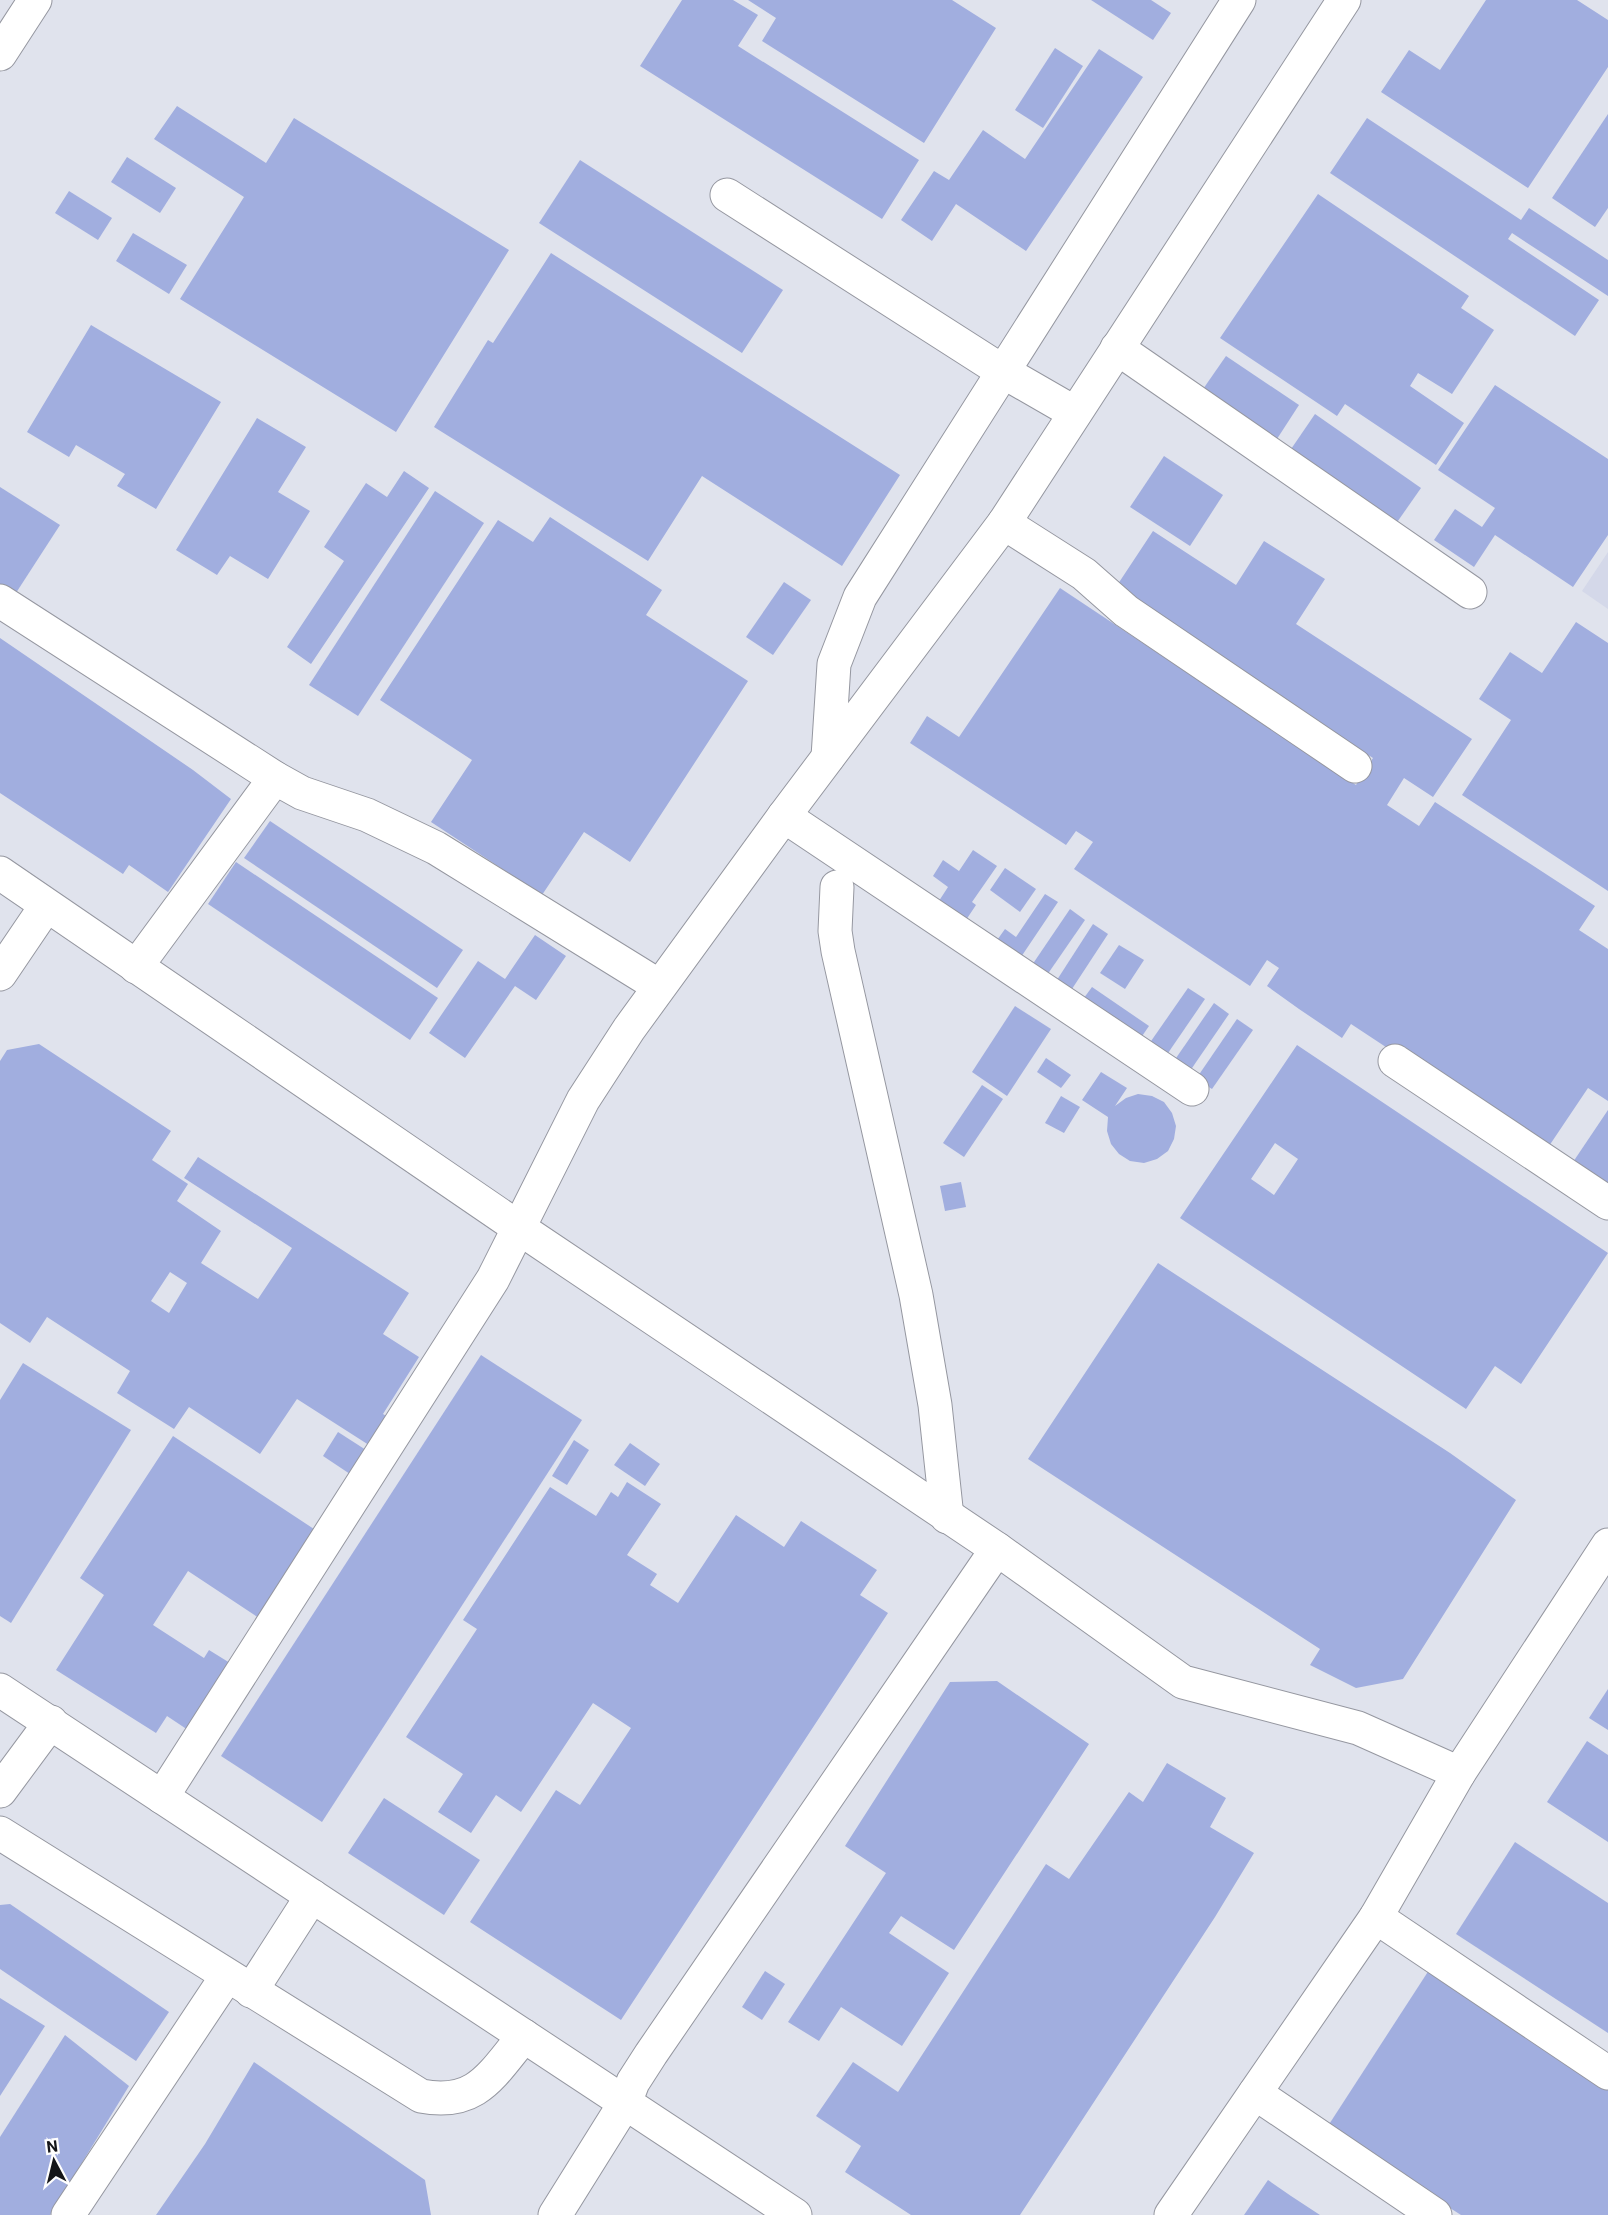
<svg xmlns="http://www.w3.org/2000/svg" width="1608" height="2215" viewBox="0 0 1608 2215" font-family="Roboto,sans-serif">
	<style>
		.built { fill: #d4d8e9 }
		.building { fill: #a1aedf; fill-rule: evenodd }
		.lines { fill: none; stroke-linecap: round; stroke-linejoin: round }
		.minor-casing { stroke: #9597a0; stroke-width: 35 }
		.minor { stroke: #fff; stroke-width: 33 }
	</style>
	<rect width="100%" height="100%" fill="#e0e3ed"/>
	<path class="built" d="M1608 552V609L1582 591Z"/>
	<g class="building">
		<path d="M682 0H733L758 15 738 46 919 160 882 219 640 66Z"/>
		<path d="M748 0H952L996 28 924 143 762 41 776 18Z"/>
		<path d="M1091 0H1151L1171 13 1153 40Z"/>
		<path d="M1486 0H1577L1608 20V67L1528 188 1381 92 1409 50 1440 70Z"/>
		<path d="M1055 48 1083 66 1043 128 1015 110Z"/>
		<path d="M1099 49 1143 77 1026 251 956 204 932 241 901 220 934 171 949 180 983 130 1025 159Z"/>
		<path d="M177 106 266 163 294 118 509 250 396 432 180 299 244 197 154 139Z"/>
		<path d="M1608 114V208L1595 227 1552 198Z"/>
		<path d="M1367 118 1521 220 1529 208 1608 260V296L1512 233 1508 239 1599 300 1575 336 1330 173Z"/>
		<path d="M127 157 176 188 160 213 111 182Z"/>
		<path d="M580 160 783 290 742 353 539 223Z"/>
		<path d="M69 191 112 218 98 240 55 213Z"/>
		<path d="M1318 194 1469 296 1461 308 1494 330 1452 394 1418 373 1410 386 1464 423 1436 465 1345 404 1337 416 1220 338Z"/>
		<path d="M133 233 187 265 169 294 116 261Z"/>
		<path d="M551 253 900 475 842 566 702 476 648 561 434 427 488 340 493 343Z"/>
		<path d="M91 325 221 402 156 509 117 486 125 474 76 445 69 457 27 432Z"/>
		<path d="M1226 356 1299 405 1275 442 1201 392Z"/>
		<path d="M1495 385 1608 459V535L1573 587 1495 535 1474 567 1434 540 1455 509 1482 527 1495 508 1438 470Z"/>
		<path d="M1315 414 1421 488 1393 528 1287 455Z"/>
		<path d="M257 418 306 447 278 492 310 511 268 579 230 556 217 575 176 550Z"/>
		<path d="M1164 456 1223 495 1190 546 1130 507Z"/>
		<path d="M404 471 429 488 311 664 287 647 344 561 324 547 366 483 387 497Z"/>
		<path d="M0 487 60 525 14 596 0 587Z"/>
		<path d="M435 491 484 523 358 716 309 685Z"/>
		<path d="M550 517 662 590 646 615 748 681 630 862 584 832 542 895 431 822 472 760 380 700 498 520 533 542Z"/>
		<path d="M1153 531 1236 585 1264 541 1325 579 1296 624 1472 739 1433 797 1404 778 1387 805 1419 826 1435 802 1595 906 1579 930 1608 949V1101L1588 1088 1545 1152 1351 1024 1342 1038 1299 1009 1267 986 1279 968 1267 960 1250 986 1074 869 1093 842 1076 831 1066 845 910 743 927 716 959 737 1060 588 1356 785 1373 758 1114 590Z"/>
		<path d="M784 582 811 600 773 655 746 637Z"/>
		<path d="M1576 622 1608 643V891L1462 795 1511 720 1479 699 1510 652 1542 673Z"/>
		<path d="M0 638 193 770 231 799 168 892 129 865 123 874 0 793Z"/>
		<path d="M270 821 463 950 437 988 244 858Z"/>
		<path d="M973 850 997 866 972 902 976 905 964 923 937 904 948 887 933 876 943 860 959 871Z"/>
		<path d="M236 862 438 998 410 1040 208 904Z"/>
		<path d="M1005 868 1036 889 1020 912 990 890Z"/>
		<path d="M1045 894 1058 902 1019 960 995 943 1005 929 1016 937Z"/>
		<path d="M1070 909 1085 920 1045 978 1030 968Z"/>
		<path d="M1093 924 1108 934 1070 992 1055 983Z"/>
		<path d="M535 935 566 956 536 1000 515 986 465 1058 429 1033 478 961 505 979Z"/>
		<path d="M1119 945 1144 960 1125 989 1100 973Z"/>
		<path d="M1092 987 1149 1026 1138 1042 1081 1002Z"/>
		<path d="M1188 988 1205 999 1166 1056 1149 1044Z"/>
		<path d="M1214 1003 1229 1014 1190 1071 1174 1061Z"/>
		<path d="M1015 1006 1051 1029 1007 1096 972 1072Z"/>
		<path d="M1237 1019 1253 1030 1212 1089 1196 1079Z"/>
		<path d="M39 1044 171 1131 152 1160 188 1184 177 1201 221 1231 201 1263 258 1299 292 1248 184 1178 198 1157 409 1293 383 1334 419 1357 383 1414 391 1419 372 1447 297 1399 260 1454 189 1407 174 1429 117 1393 130 1371 47 1317 30 1343 0 1323V1061L7 1050ZM170 1272 187 1283 169 1313 151 1301Z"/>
		<path d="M1297 1045 1608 1253 1521 1384 1495 1366 1466 1409 1180 1218ZM1275 1143 1298 1159 1274 1195 1251 1179Z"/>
		<path d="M1046 1058 1071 1075 1061 1088 1037 1072Z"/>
		<path d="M1101 1072 1127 1088 1115 1106 1126 1098 1138 1094 1152 1096 1164 1102 1172 1113 1176 1126 1174 1139 1168 1151 1157 1159 1144 1163 1130 1161 1119 1154 1111 1144 1107 1131 1108 1117 1082 1100Z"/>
		<path d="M982 1085 1003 1099 964 1157 943 1143Z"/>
		<path d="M1061 1096 1080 1107 1064 1133 1045 1123Z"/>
		<path d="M1608 1110V1193L1569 1168Z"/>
		<path d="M961 1182 966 1207 945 1211 940 1186Z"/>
		<path d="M1158 1263 1450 1453 1516 1500 1403 1679 1356 1688 1310 1665 1320 1649 1028 1459Z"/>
		<path d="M481 1355 582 1420 322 1822 221 1756Z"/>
		<path d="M23 1363 131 1430 11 1623 0 1616V1400Z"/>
		<path d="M338 1432 366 1450 350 1474 323 1456Z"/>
		<path d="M173 1436 320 1533 262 1620 188 1571 153 1625 204 1658 209 1650 230 1663 188 1730 167 1716 156 1733 56 1670 104 1595 80 1578Z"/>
		<path d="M574 1440 589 1450 567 1485 552 1476Z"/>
		<path d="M630 1443 660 1464 645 1486 614 1465Z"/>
		<path d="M627 1482 661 1504 627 1555 657 1574 650 1585 678 1603 736 1515 784 1547 801 1521 877 1570 860 1595 888 1613 621 2020 470 1922 556 1790 580 1805 631 1728 593 1703 521 1812 496 1795 471 1833 438 1812 463 1774 406 1737 477 1629 463 1620 550 1487 596 1516 611 1492 618 1497Z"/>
		<path d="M997 1681 1089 1744 954 1950 901 1916 889 1933 949 1973 902 2046 841 2007 819 2041 788 2022 886 1873 845 1846 950 1682Z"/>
		<path d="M1608 1689V1730L1589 1718Z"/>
		<path d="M1587 1741 1608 1755V1842L1547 1802Z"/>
		<path d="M1167 1763 1226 1798 1210 1827 1254 1853 1215 1917 1020 2215H911L845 2172 861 2146 816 2116 853 2062 898 2092 1046 1864 1069 1879 1129 1792 1143 1802Z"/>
		<path d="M384 1798 480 1860 444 1915 348 1853Z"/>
		<path d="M1515 1842 1608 1903V2033L1456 1934Z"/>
		<path d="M10 1904 169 2012 136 2061 0 1969V1905Z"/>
		<path d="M1431 1967 1608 2080V2215H1461L1326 2129Z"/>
		<path d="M765 1971 785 1984 762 2020 742 2007Z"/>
		<path d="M0 1998 45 2026 0 2096Z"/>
		<path d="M65 2035 129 2086 50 2215H0V2137Z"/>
		<path d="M254 2062 425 2180 431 2215H156L205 2144Z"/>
		<path d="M1268 2180 1291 2196 1320 2215H1244Z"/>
	</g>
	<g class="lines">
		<defs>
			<g id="minor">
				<path d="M0 54 35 0"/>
				<path d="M727 195 1002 371 1075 413"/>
				<path d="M1117 348 1470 592"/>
				<path d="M1004 523 1084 574 1126 611 1355 766"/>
				<path d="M0 601 275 778 302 793 367 815 436 848 659 986"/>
				<path d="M828 757 834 664 860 597 1239 0"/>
				<path d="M784 816 1192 1089"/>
				<path d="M0 873 519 1228 997 1549 1183 1682 1358 1728 1459 1773"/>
				<path d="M837 887 835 931 838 951 916 1295 935 1405 947 1517"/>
				<path d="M136 967 275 778"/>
				<path d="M0 974 46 906"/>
				<path d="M1395 1061 1608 1203"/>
				<path d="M0 1690 795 2215"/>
				<path d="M0 1791 51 1722"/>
				<path d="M162 1797 493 1279 583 1100 629 1029 784 816 1004 523 1344 0"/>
				<path d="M0 1833 421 2096C477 2107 492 2074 524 2036"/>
				<path d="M1376 1917 1608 2073"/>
				<path d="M251 1991 312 1896"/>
				<path d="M1255 2093 1435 2215"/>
				<path d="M68 2215 227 1976"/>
				<path d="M555 2215 625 2103 633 2082 651 2054 997 1549"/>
				<path d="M1171 2215 1376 1917 1459 1773 1608 1545"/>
			</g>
		</defs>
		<use href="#minor" class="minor-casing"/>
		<use href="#minor" class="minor"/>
	</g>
	<g transform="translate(54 2161) rotate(353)" stroke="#ffffff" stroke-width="4.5" paint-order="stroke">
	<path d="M0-4.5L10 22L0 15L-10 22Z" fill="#151619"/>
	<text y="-9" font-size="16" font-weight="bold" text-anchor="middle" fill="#151619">N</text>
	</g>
</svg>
